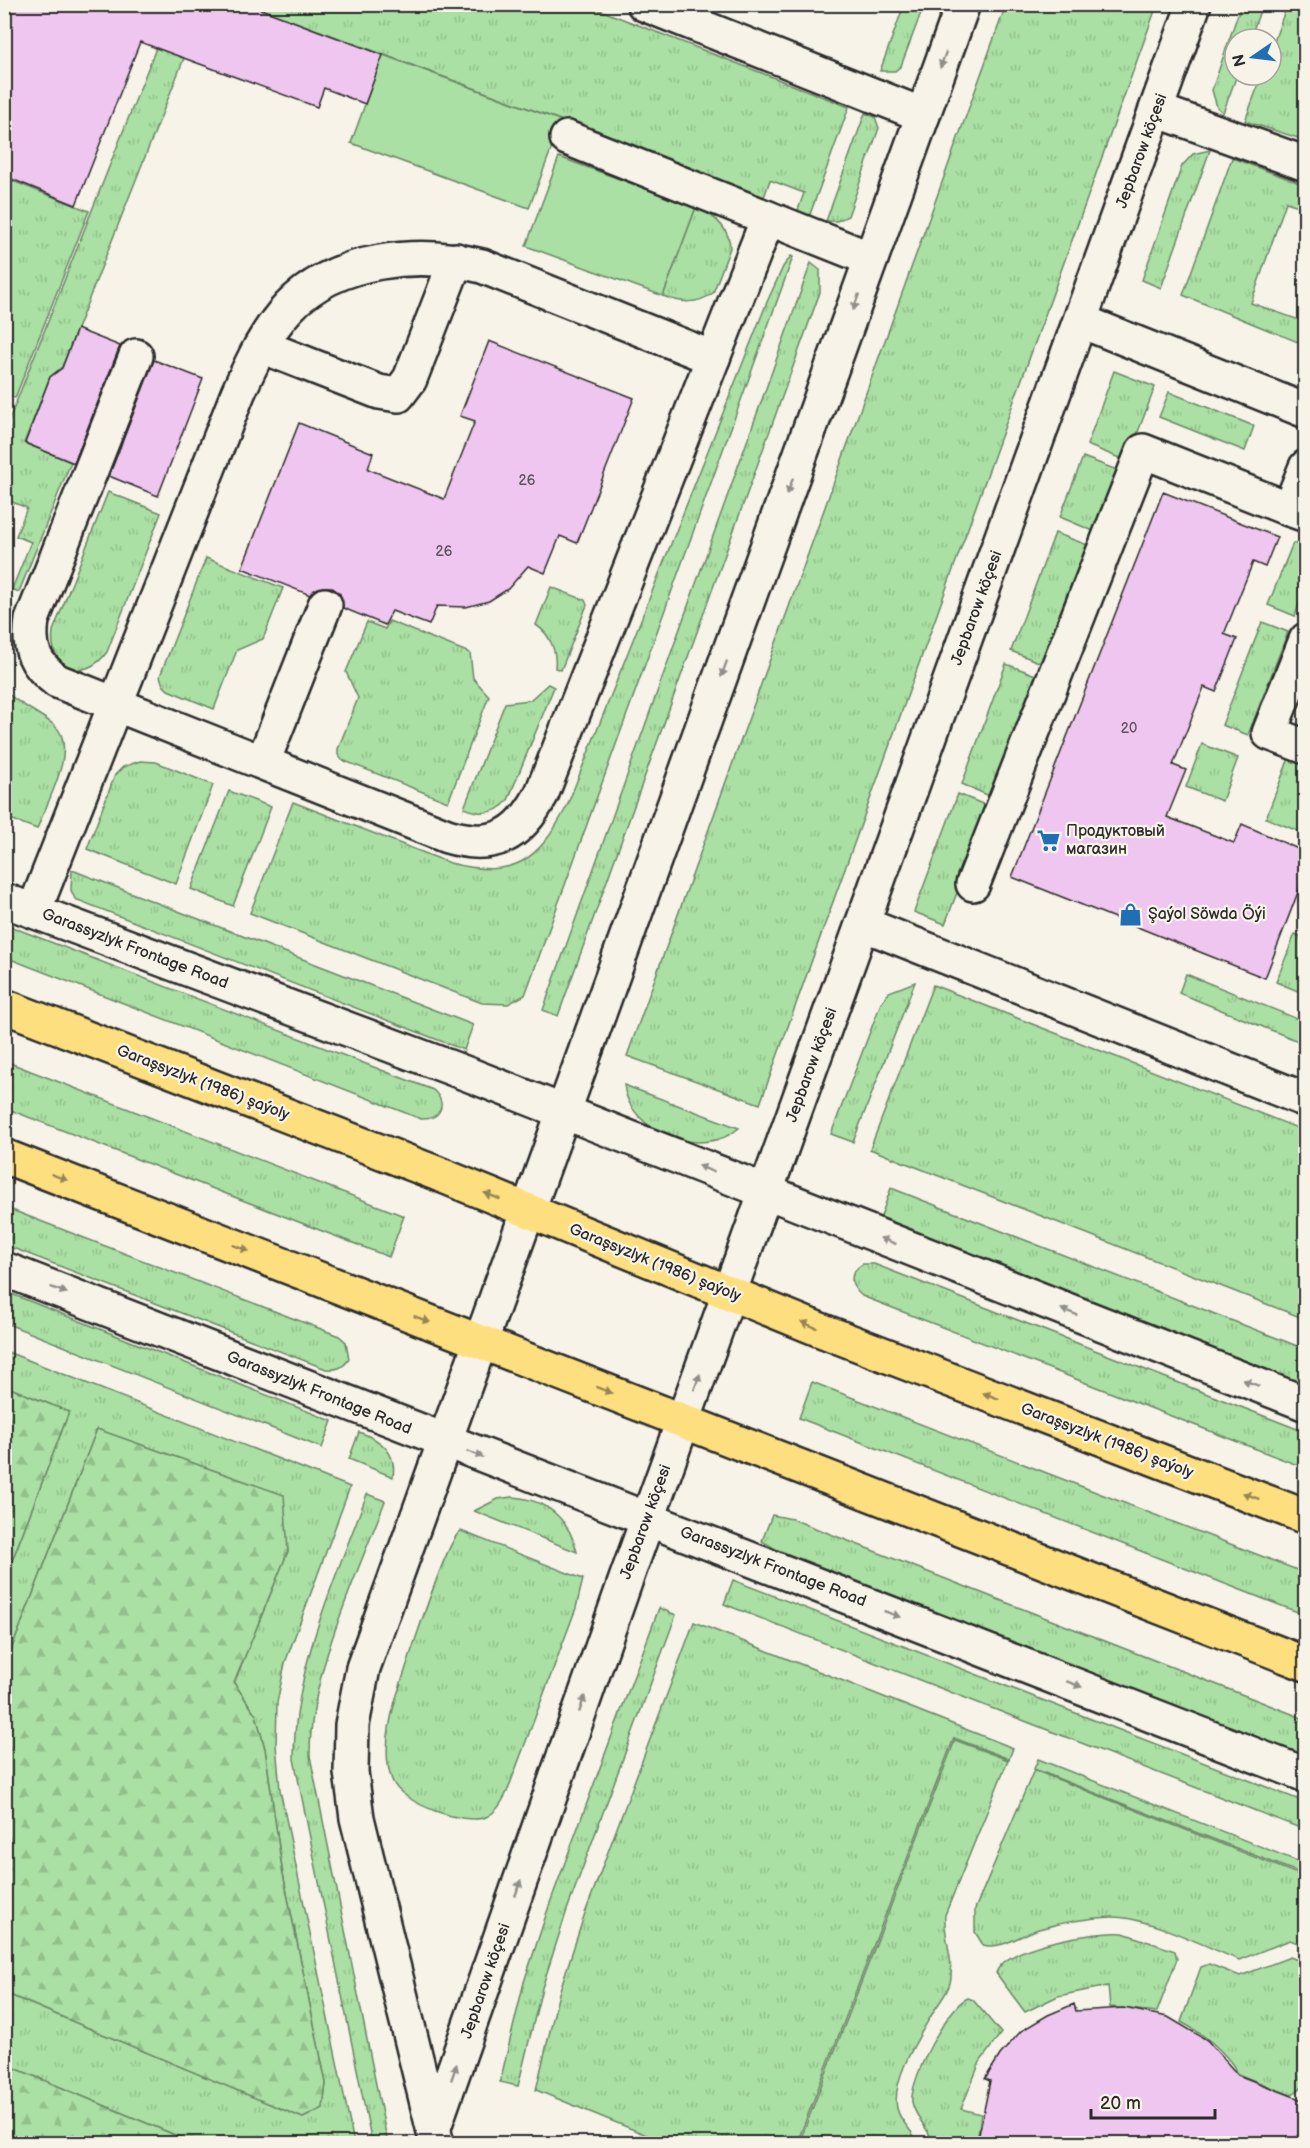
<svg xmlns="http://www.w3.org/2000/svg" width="1310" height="2148" viewBox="0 0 1310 2148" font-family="'Balsamiq Sans',sans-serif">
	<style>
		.grass { fill: url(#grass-tufts); stroke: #6a8667; stroke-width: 1.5 }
		.forest { fill: url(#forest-firs); stroke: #6a8667; stroke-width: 1.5 }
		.green { fill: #aae0a3; stroke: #6a8667; stroke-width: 1.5 }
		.building { fill: #efc6ef; stroke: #2b2b2b; stroke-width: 1.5 }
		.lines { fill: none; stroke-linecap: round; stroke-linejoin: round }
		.minor-casing { stroke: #2b2b2b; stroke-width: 38 }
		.major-casing { stroke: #2b2b2b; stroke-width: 38 }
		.minor { stroke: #f7f3e8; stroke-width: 33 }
		.major { stroke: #fedf80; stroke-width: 33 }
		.oneway { fill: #918f8a }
		.oneway2 { fill: #948556 }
		.labels { text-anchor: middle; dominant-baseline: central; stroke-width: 4.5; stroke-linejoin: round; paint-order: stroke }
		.number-label { font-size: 14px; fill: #5c525c }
		.street-label { font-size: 16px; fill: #2b2b2b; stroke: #f7f3e8 }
		.poi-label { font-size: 16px; fill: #2b2b2b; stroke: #f7f3e8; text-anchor: start }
	</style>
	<defs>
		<pattern id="grass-tufts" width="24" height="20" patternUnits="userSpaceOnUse" patternTransform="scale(1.5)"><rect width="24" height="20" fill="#aae0a3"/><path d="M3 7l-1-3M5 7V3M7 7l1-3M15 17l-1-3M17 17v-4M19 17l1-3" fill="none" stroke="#92c08c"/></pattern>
		<pattern id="forest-firs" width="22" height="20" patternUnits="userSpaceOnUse" patternTransform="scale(1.5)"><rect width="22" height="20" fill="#aae0a3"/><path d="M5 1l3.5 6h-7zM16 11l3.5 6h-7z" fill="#92c08c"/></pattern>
	</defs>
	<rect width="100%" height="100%" fill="#f7f3e8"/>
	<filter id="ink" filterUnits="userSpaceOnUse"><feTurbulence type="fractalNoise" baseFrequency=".0167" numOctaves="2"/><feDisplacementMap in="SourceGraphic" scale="12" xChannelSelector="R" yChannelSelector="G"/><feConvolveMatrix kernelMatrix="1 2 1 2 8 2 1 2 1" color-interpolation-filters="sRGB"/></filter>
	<g filter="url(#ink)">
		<g class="grass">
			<path d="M173 5H205L62 367 50 377 24 443 71 462 19 592 12 589 31 542 16 536 27 508 5 499 4 433Z"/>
			<path d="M250 5H587L849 107 809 217 797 213 804 193 770 180 763 200 710 180 711 176Z"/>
			<path d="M904 5H924L901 66 895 71H880Z"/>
			<path d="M1006 5H1157L760 1104 627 1056Z"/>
			<path d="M1241 5H1262L1250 39H1235L1237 75 1223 113 1217 107 1212 90Z"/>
			<path d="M1287 5H1305L1306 138 1301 139 1245 121 1262 75H1271V50Z"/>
			<path d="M865 113 875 117 879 128 848 216 837 221H826Z"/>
			<path d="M1210 150 1161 288 1142 280 1182 166 1193 154Z"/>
			<path d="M1232 158 1305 185V208L1286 202 1251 303 1305 322V345L1183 295Z"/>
			<path d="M5 178 89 211 15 398 7 395 5 387Z"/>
			<path d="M696 207C713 215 730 228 730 248L713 293C697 305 681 303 663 296Z"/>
			<path d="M791 256 793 257 525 995 508 1004 482 1003 250 913 293 802 450 863C514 879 538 862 567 806L767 302 783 267Z"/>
			<path d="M811 263 820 270V292L558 1016 543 1010Z"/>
			<path d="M1114 371 1155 387 1127 461 1087 445Z"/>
			<path d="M1169 392 1254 426 1245 451 1159 417Z"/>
			<path d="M1083 457 1122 472 1098 533 1060 517Z"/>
			<path d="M108 492 161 513 107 652C84 684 48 669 53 631Z"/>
			<path d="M1055 533 1093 547 1046 665 1011 651Z"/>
			<path d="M1293 543 1306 547 1305 587 1295 616 1268 605Z"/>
			<path d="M206 558 283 588 263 639 237 650 214 709 168 690 163 685 160 676Z"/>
			<path d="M551 587 585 600 587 605 561 670 555 668C557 651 550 634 536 625Z"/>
			<path d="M389 621 470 653 473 678 489 696 448 802 342 760 338 755V749L358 698 346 672 367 622 385 629Z"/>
			<path d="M1262 622 1288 632 1248 735 1222 725Z"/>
			<path d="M1006 664 1041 677 994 798 962 784Z"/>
			<path d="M548 684 554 687 508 800C496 815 481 815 464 808L505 703 530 700Z"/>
			<path d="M4 690C19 705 38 712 54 725 80 746 46 804 37 829L5 817Z"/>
			<path d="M1202 744 1238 758 1222 801 1186 787Z"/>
			<path d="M1289 758 1305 764V834L1266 818Z"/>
			<path d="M140 761 156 762 213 785 176 884 87 849 115 775 123 767Z"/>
			<path d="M229 791 271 807 233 906 191 889Z"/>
			<path d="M958 794 990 807 945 924 914 912Z"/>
			<path d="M72 870 473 1025 464 1050 75 899 71 890Z"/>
			<path d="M4 924 433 1090C448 1103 441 1120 421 1119L5 957Z"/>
			<path d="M1295 934 1305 938V994L1276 982Z"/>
			<path d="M1186 974 1305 1022 1303 1043 1179 993Z"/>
			<path d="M915 982 853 1142 831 1134 881 1003 889 992Z"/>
			<path d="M933 985 1305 1131V1319L870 1149Z"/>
			<path d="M5 1061 404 1216 389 1257 5 1108Z"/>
			<path d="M624 1085 739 1128C703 1160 629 1133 624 1085Z"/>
			<path d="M891 1188 1305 1349V1385L880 1219Z"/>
			<path d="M4 1207 339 1336 346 1342 349 1359C343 1368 337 1370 326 1369L5 1245Z"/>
			<path d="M863 1264H874L1305 1432V1468L862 1296C849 1285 848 1273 863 1264Z"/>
			<path d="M4 1291 332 1421 322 1448 5 1323Z"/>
			<path d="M5 1351 350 1487 285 1663 277 1703 276 1745 280 1790 354 2143H194L5 2064V1993L303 2118 323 2108 326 2083 282 1869 265 1749 256 1715 234 1683 288 1551 97 1429 5 1666V1579L69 1412 5 1386Z"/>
			<path d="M812 1382 1305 1573V1615L799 1418Z"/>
			<path d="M359 1432C381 1440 397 1452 393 1477L349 1459Z"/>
			<path d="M367 1494 385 1501C356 1578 309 1674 310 1756L388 2144 372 2143 294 1759C294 1666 335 1580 367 1494Z"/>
			<path d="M511 1497C546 1499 569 1518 577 1552L474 1511 498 1499Z"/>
			<path d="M772 1515 792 1519 1305 1719V1756L779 1551 762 1541Z"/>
			<path d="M461 1531 583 1579 576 1608 507 1792C502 1802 497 1812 486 1817 465 1826 400 1803 392 1780 382 1755 389 1722 396 1698 404 1675 447 1535 461 1531Z"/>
			<path d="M733 1580 1305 1802V1830L724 1604Z"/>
			<path d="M659 1608 676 1615 567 1910 542 1988 518 2086 500 2082 524 1982 550 1903Z"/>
			<path d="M694 1622 1013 1748 1009 1759 954 1738 797 2143H666L536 2090 559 1993 584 1916Z"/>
			<path d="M955 1740 1008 1760 945 1915C943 1936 955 1964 950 1983 947 1994 940 2001 934 2011 920 2035 891 2079 897 2108 900 2123 913 2129 917 2143H799Z"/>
			<path d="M1038 1759 1305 1864V1875L1034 1769Z"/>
			<path d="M1034 1770 1305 1877V1946L1290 1940 1239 1960C1207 1947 1145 1916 1112 1917 1088 1918 1063 1922 1039 1929 1021 1934 1003 1950 983 1945L975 1932V1909Z"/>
			<path d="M1123 1933 1175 1951 1177 1959 1157 2012 1110 2007 1108 1986 1058 1996 1025 2012 996 1973C1005 1945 1097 1931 1123 1933Z"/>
			<path d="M1290 1957 1305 1963V2085L1291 2095 1235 2073V2068C1221 2048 1202 2033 1181 2022L1201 1967 1209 1964 1240 1976Z"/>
			<path d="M968 1998 973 2000 1001 2033 980 2062 961 2109 981 2114 977 2143H933C929 2128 915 2118 912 2102 909 2081 948 2005 968 1998Z"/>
		</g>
		<g class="forest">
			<path d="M5 1386 69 1412 5 1579Z"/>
			<path d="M97 1429 284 1495 288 1551 234 1683 256 1715 265 1749 282 1869 326 2083 323 2108 303 2118 5 1993V1666Z"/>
			<path d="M4 2064H5L194 2143H5Z"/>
		</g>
		<g class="green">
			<path d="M383 55 562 121 529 208 351 143Z"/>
			<path d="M559 157 696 207 663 296 526 246Z"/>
		</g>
		<g class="building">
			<path d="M4 4H247L383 55 365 104 324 88 317 107 140 42 76 205 4 176Z"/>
			<path d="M77 329 120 346 74 463 25 443 50 377 62 368Z"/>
			<path d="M489 341 634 398 577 543 560 536 545 573 528 566 508 589 489 601 466 607 437 606 429 625 392 611 385 625 343 608 340 594 331 587H322L310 595 242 568 299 423 373 453 368 469 444 499 475 421 460 416Z"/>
			<path d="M154 360 203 379 158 496 109 476Z"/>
			<path d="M1163 492 1277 537 1265 567 1253 562 1224 634 1237 639 1216 692 1204 687 1173 765 1186 770 1167 817 1234 843 1242 824 1305 852V874L1265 978 1012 877Z"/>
			<path d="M1074 2004 1076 2011 1124 2008 1168 2017 1207 2040 1238 2075 1305 2101V2122L1293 2144H1220L1202 2136 1179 2141H1136L1134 2144H977L990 2081 985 2079 1000 2055 1021 2031 1048 2015Z"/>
		</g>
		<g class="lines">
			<defs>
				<g id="minor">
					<path d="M644 4 923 115"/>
					<path d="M1156 110 1306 164"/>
					<path d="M567 138 871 259"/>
					<path d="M1081 321 1306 411"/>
					<path d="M261 346 379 392 398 395 410 379 456 260"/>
					<path d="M136 356 32 620C28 648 34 664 57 681L447 836C494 850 520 836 542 793L768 218"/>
					<path d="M1306 467 1289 509 1306 515"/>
					<path d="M1306 640 1269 733 1306 747"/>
					<path d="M263 762 325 605"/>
					<path d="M973 884 1143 451 1289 509"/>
					<path d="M4 900 470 1075 1306 1404"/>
					<path d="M34 911 238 393C251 364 266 331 289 307 336 257 420 251 482 266L713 358"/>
					<path d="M863 924 1306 1100"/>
					<path d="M4 1269C437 1439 872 1606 1306 1775"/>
					<path d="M434 2127 625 1582 1194 4"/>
					<path d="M437 2144 357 1818 351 1772 352 1725 363 1668 963 4"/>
				</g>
				<g id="major">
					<path d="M4 1006 436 1173 818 1329 1306 1517"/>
					<path d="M4 1156 1306 1664"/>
				</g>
			</defs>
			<use href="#minor" class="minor-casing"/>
			<use href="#major" class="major-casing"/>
			<use href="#minor" class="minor"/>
			<use href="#major" class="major"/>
		</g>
		<defs><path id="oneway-solid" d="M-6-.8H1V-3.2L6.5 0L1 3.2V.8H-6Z" transform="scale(1.5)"/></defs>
		<g class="oneway">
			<use href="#oneway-solid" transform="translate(943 60) rotate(110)"/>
			<use href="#oneway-solid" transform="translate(856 302) rotate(110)"/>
			<use href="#oneway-solid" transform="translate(790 486) rotate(110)"/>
			<use href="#oneway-solid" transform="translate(724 669) rotate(110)"/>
			<use href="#oneway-solid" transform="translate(706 1169) rotate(-158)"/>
			<use href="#oneway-solid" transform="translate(888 1241) rotate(-159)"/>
			<use href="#oneway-solid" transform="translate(59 1290) rotate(21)"/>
			<use href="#oneway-solid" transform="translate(1069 1312) rotate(-159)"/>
			<use href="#oneway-solid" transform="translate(697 1382) rotate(-70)"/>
			<use href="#oneway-solid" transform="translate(1251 1383) rotate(-159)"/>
			<use href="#oneway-solid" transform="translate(475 1454) rotate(21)"/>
			<use href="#oneway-solid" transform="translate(892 1614) rotate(21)"/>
			<use href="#oneway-solid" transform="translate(1074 1684) rotate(21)"/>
			<use href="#oneway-solid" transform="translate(582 1704) rotate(-71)"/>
			<use href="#oneway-solid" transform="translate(518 1888) rotate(-71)"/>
			<use href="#oneway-solid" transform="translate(454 2072) rotate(-71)"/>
		</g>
		<g class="oneway2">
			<use href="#oneway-solid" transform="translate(59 1177) rotate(21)"/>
			<use href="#oneway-solid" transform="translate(492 1196) rotate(-158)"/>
			<use href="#oneway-solid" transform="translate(241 1248) rotate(21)"/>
			<use href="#oneway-solid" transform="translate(422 1319) rotate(21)"/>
			<use href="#oneway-solid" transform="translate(809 1325) rotate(-158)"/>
			<use href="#oneway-solid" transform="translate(604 1390) rotate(21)"/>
			<use href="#oneway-solid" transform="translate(991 1396) rotate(-159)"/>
			<use href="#oneway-solid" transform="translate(1251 1496) rotate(-159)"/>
		</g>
	</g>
	<defs>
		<symbol id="supermarket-bare" viewBox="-9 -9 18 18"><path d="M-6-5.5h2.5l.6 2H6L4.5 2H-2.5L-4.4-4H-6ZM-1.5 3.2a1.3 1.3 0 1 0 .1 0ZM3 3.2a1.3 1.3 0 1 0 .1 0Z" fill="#1f6fb2" stroke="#f7f3e8" stroke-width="2.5" paint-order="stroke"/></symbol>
		<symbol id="shop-bare" viewBox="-9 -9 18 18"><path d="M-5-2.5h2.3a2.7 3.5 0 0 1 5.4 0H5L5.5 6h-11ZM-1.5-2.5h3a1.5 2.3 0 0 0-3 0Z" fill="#1f6fb2" stroke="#f7f3e8" stroke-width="2.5" paint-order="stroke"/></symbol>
	</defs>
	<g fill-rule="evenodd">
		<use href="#supermarket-bare" x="1032" y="824" width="33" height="33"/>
		<use href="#shop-bare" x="1114" y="898" width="33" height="33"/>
	</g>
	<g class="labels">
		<g class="number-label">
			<text x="527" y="480">26</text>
			<text x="444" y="551">26</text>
			<text x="1129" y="728">20</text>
		</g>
		<g class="street-label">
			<text transform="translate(1142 151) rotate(-70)">Jepbarow köçesi</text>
			<text transform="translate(977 608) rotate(-70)">Jepbarow köçesi</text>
			<text transform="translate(135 949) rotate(21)">Garassyzlyk Frontage Road</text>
			<text transform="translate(812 1065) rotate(-70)">Jepbarow köçesi</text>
			<text transform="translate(203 1083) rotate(21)">Garaşsyzlyk (1986) şaýoly</text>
			<text transform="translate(655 1263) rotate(22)">Garaşsyzlyk (1986) şaýoly</text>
			<text transform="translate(319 1393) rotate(22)">Garassyzlyk Frontage Road</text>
			<text transform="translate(1107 1441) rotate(21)">Garaşsyzlyk (1986) şaýoly</text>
			<text transform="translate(646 1522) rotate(-70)">Jepbarow köçesi</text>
			<text transform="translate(773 1567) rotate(21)">Garassyzlyk Frontage Road</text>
			<text transform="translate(486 1981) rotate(-71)">Jepbarow köçesi</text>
		</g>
		<g class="poi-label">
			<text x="1066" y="831">Продуктовый<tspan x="1066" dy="18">магазин</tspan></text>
			<text x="1148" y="914">Şaýol Söwda Öýi</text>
		</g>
	</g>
	<rect width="1310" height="2148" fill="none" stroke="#f7f3e8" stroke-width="24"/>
	<rect x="12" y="12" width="1286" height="2124" fill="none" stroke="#2b2b2b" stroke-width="2" filter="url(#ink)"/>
	<g transform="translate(1253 57) rotate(256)"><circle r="28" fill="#f7f3e8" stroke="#a5a39c" stroke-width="1.5"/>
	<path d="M0-4.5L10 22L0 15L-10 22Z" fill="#1f6fb2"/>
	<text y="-9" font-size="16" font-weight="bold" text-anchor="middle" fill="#2b2b2b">N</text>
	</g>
	<path d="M1091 2109v9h124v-9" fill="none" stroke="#2b2b2b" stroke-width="3"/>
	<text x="1100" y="2109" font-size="18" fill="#2b2b2b" stroke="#f7f3e8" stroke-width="4.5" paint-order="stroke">20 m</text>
</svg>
